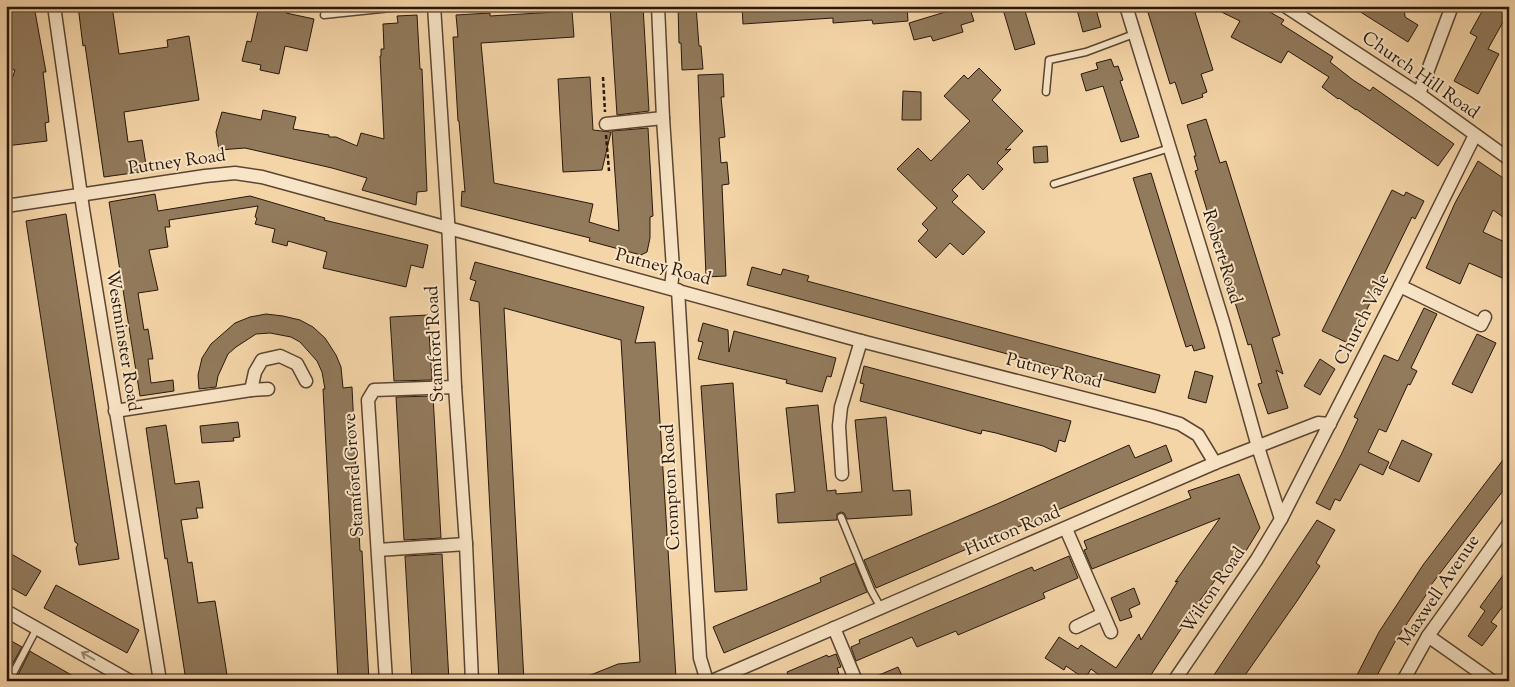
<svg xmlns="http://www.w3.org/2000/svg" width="1515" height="687" viewBox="0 0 1515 687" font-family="'Sorts Mill Goudy',serif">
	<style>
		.building { fill: #927a5c; stroke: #28170a }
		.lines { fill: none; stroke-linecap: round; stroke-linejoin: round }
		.service-casing { stroke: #5b4632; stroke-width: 9 }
		.minor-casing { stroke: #5b4632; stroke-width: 15 }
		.path { stroke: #28170a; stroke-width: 2.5; stroke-dasharray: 4 2.5; stroke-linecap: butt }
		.service { stroke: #f8e4c6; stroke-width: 6 }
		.minor { stroke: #f8e4c6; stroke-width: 12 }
		.oneway { stroke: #9a8871 }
		.labels { text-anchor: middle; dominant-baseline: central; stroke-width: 4; stroke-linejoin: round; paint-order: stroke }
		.street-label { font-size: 18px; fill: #28170a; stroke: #f8e4c6 }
	</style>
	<rect width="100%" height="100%" fill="#f4d5a8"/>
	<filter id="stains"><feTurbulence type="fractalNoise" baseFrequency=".004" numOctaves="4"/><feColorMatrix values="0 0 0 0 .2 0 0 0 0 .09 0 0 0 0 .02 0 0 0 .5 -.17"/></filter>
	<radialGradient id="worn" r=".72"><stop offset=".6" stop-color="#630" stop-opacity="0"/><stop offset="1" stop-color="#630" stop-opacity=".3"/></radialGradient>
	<g class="building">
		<path d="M6 6H34L46 72H43L49 122 45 123 47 141 6 146V97L15 70 6 69Z"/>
		<path d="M78 6H112L119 54 168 47 167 40 189 36 199 100 124 112 128 142 142 140 147 171 104 177 85 45 83 46Z"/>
		<path d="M259 6H288L286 13 314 19 307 51 285 46 279 74 260 70 261 65 242 61 247 41 251 42Z"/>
		<path d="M643 6 649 111 617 115 610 7Z"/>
		<path d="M678 6H696L699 46H701L703 69 682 70 681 43H679Z"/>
		<path d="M742 6H907L908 21 873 24 872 20 833 23V18L743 24Z"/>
		<path d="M965 6H969L974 21 961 25 963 32 933 41 931 36 914 40 909 23Z"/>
		<path d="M1002 6H1019L1020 12 1025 11 1035 44 1015 50Z"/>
		<path d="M1076 6H1095L1101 27 1083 32Z"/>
		<path d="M1146 6H1193L1213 70 1201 74 1207 92 1202 94 1203 97 1182 104 1175 82 1170 84Z"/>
		<path d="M1209 6H1259L1284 20 1281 24 1333 57 1330 62 1353 80 1370 91 1373 87 1454 144 1438 166 1356 109V110L1339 98 1338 99 1322 87 1329 77 1288 51 1281 63 1231 37 1240 21Z"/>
		<path d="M1351 6H1404L1405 17 1418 25 1408 42Z"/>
		<path d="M1485 6H1501L1509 11 1488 49 1499 54 1478 94 1454 81 1477 37 1470 33Z"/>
		<path d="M572 11 574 37 481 43 494 183 593 204 589 222 619 231 612 131 648 128 653 216 650 217V238L647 252 641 255 589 241 590 238 461 206 462 191 465 192 459 121H458L453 37H458L456 15 490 13V16Z"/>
		<path d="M417 15 420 69H422L427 191 417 192 416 205 362 190 367 178 332 168 245 148 219 150 216 132 222 112 261 120 263 110 296 117 293 129 329 135V137H336L357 146 361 133 384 139 380 56H381V49H384L383 24 398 23 397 16Z"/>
		<path d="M1111 59 1114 67 1118 66 1123 80 1120 81 1139 137 1121 142 1103 86 1086 91 1081 74 1098 69 1096 63Z"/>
		<path d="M979 68 1001 90 992 100 1023 131 1005 150 1011 149 997 163 1003 169 983 190 968 174 952 190 958 196 952 202 985 232 963 255 950 243 936 258 918 241 928 230 922 224 937 208 897 169 918 148 931 161 970 121 944 96 964 75 968 79Z"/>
		<path d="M723 74 724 97H721L725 137 719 138 721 163 727 162 729 184 722 185 726 276 706 277 698 75Z"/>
		<path d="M590 77 593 130 611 132 602 170 563 172 558 79Z"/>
		<path d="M903 91 921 92V120H902Z"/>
		<path d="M1206 119 1220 163 1226 161 1280 335 1272 338 1283 374 1276 370 1288 408 1268 414 1258 384 1262 383 1251 344 1248 345 1195 171 1198 170 1194 156H1196L1187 125Z"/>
		<path d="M1047 146 1048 162 1034 163 1033 147Z"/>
		<path d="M1478 161 1509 182V221L1493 210 1483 232 1509 244V281L1469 263 1460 284 1426 268 1455 203Z"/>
		<path d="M1151 173 1205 348 1194 351 1192 345 1186 347 1133 178Z"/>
		<path d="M1392 190 1404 196 1406 192 1424 201 1415 219 1412 217 1350 344 1322 331Z"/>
		<path d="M155 194 158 211 250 196 325 218 324 220 428 245 423 268 411 265 406 287 323 268 327 252 288 241 287 246 272 242 275 229 255 224 257 218 255 217 258 206 169 220 170 227H165L168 247 149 250 158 290 138 293 144 330 148 329 153 359H148L151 383 173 380 174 391 140 396 109 202Z"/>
		<path d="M66 214 119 559 79 565 76 548 78 544 75 542 26 221Z"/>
		<path d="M475 262 644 307 635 343 655 342 676 678 667 681 578 680 618 664 640 662 621 340 504 308 524 681H499L479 302 470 300 476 281 470 279Z"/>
		<path d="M752 267 781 275 783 269 809 276 807 281 1160 375 1155 393 747 285Z"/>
		<path d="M1424 308 1437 314 1411 368 1417 371 1410 385 1408 384 1386 432 1379 429 1368 452 1389 462 1383 475 1360 464 1340 501 1335 499 1330 510 1316 503 1341 455 1358 419 1354 417 1384 355 1398 361Z"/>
		<path d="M266 314 283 316 300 320 313 327 325 338 336 355 341 367 343 388 352 387 360 551H362L369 681H338L323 389H325L322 372 317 361 300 342 291 337 270 333 256 334 236 347 228 354 218 376 216 387 199 389 198 375 202 358 211 344 235 323 250 317Z"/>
		<path d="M428 315 432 380 394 381 390 317Z"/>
		<path d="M703 323 728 330 729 352 734 331 836 358 831 377 827 376 822 392 786 383 787 380 698 359 703 342 698 341Z"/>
		<path d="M1477 334 1496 343 1472 393 1452 384Z"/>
		<path d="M1320 359 1335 369 1320 395 1304 386Z"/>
		<path d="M864 366 1071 421 1065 442 1059 440 1056 452 1043 446 996 433 982 430 981 434 860 401 864 384 860 383Z"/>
		<path d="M1195 371 1213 376 1206 403 1188 398Z"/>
		<path d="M733 383 747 590 715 592 701 386Z"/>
		<path d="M433 396 441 538 404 540 396 397Z"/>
		<path d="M818 405 827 491 836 490V494L862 492 855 420 886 417 893 491 910 490 912 515 847 519 844 513 841 512 837 514V520L778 523 776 494 795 492 786 408Z"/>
		<path d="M238 422 240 437 233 438 234 441 202 443 200 426Z"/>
		<path d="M166 425 175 484 199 481 203 508H196L198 518 181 520 188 563 192 562 198 603 215 601 228 681H186L167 558 165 559 146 428Z"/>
		<path d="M1402 440 1432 454 1419 482 1389 468Z"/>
		<path d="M1129 445 1135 458 1166 445 1172 461 876 588 864 560 997 504Z"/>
		<path d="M1509 452V483L1431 585 1432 586 1396 640 1374 681H1354L1379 632 1423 565Z"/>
		<path d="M1239 474 1260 528 1241 559 1234 555 1198 603 1147 681H1107L1091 669 1085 679 1066 666 1064 670 1045 658 1059 637 1078 649 1081 645 1116 668 1139 634 1141 640 1178 581 1175 582 1220 518 1092 569 1084 550 1087 549 1084 541 1191 498 1188 491Z"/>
		<path d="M1317 520 1335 530 1316 563 1320 566 1297 601 1241 681H1210Z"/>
		<path d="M6 551 41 571 26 596 6 585Z"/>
		<path d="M442 554 449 681H412L405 556Z"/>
		<path d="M1069 556 1078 578 1043 593 1045 598 958 635 956 631 917 647 912 637 856 661 851 647 860 643 859 640 1032 567 1034 571Z"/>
		<path d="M855 563 867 592 724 653 713 627 821 582 820 578Z"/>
		<path d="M1509 567V598L1491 622 1497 626 1482 646 1468 636 1485 611 1480 607Z"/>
		<path d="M56 585 139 630 127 653 44 608Z"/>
		<path d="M1134 588 1140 604 1129 609 1132 617 1120 621 1111 598Z"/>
		<path d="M6 638 22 647 9 670 6 669Z"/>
		<path d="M30 651 33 653 82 681H27L18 675Z"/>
		<path d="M836 654 841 667 837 668 839 674 824 681H791L787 672 827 655 828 657Z"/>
		<path d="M898 667 903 678 896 681H865Z"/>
	</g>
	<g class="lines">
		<defs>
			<g id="service">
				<path d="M324 15 410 6"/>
				<path d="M1046 92 1049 60 1086 52 1134 34"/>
				<path d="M1054 184 1170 148"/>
				<path d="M841 517 871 590 881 608"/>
				<path d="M9 681 37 628"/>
			</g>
			<g id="minor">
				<path d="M54 6 83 209 160 681"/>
				<path d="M434 6 448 220 455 387 466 544 472 681"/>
				<path d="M658 6 663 118 673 269 671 288"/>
				<path d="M1126 6 1224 325 1258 447 1281 519"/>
				<path d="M1285 6 1419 94 1509 159"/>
				<path d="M1419 94 1452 6"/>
				<path d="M606 124 663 118"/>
				<path d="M6 206 205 176 235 173 262 177 861 341 1153 416 1180 424 1198 435 1215 463"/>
				<path d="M1400 286 1481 325 1485 317"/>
				<path d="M678 290 700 658 707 681"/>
				<path d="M251 390 255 372 262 360 280 356 297 364 306 381"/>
				<path d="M115 411 251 390 268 389"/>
				<path d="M842 474 839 426 841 407 861 341"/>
				<path d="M1066 529 1111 632"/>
				<path d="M378 550 466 544"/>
				<path d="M6 611 130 681"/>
				<path d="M1076 627 1103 614"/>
				<path d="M834 628 856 681"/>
				<path d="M1428 636 1492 681"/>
				<path d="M386 681 368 400 374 390 455 387"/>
				<path d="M712 681 1215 463 1318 423 1330 424"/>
				<path d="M1174 681 1257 559 1281 519 1400 286 1475 135"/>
				<path d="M1403 681 1428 636 1509 523"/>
			</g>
		</defs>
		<use href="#service" class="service-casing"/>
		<use href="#minor" class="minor-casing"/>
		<g class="path">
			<path d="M603 77 605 112"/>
			<path d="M606 135 609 171"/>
		</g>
		<use href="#service" class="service"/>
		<use href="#minor" class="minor"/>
	</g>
	<defs><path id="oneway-shaft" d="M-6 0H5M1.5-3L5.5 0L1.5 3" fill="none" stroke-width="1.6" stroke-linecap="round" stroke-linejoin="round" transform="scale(1.25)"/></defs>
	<use class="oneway" href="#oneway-shaft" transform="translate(88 656) rotate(-150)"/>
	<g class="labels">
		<g class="street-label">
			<text transform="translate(1420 76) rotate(35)">Church Hill Road</text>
			<text transform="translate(177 163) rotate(-8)">Putney Road</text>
			<text transform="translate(1221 257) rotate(73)">Robert Road</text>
			<text transform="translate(663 268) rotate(15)">Putney Road</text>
			<text transform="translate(1363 320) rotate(-63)">Church Vale</text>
			<text transform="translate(122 341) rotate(81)">Westminster Road</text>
			<text transform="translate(436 344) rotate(-93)">Stamford Road</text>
			<text transform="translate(1054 372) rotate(14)">Putney Road</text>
			<text transform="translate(355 475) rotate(-94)">Stamford Grove</text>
			<text transform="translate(672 487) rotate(-93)">Crompton Road</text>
			<text transform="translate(1013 532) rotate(-23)">Hutton Road</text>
			<text transform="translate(1214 591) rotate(-56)">Wilton Road</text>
			<text transform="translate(1440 591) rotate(-56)">Maxwell Avenue</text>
		</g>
	</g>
	<rect width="1515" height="687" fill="none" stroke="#f4d5a8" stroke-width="25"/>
	<rect x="8" y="8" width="1500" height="672" fill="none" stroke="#28170a" stroke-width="2.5"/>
	<rect x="12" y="12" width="1490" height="662" fill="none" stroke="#28170a"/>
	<rect width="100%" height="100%" filter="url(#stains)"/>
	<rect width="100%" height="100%" fill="url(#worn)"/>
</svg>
